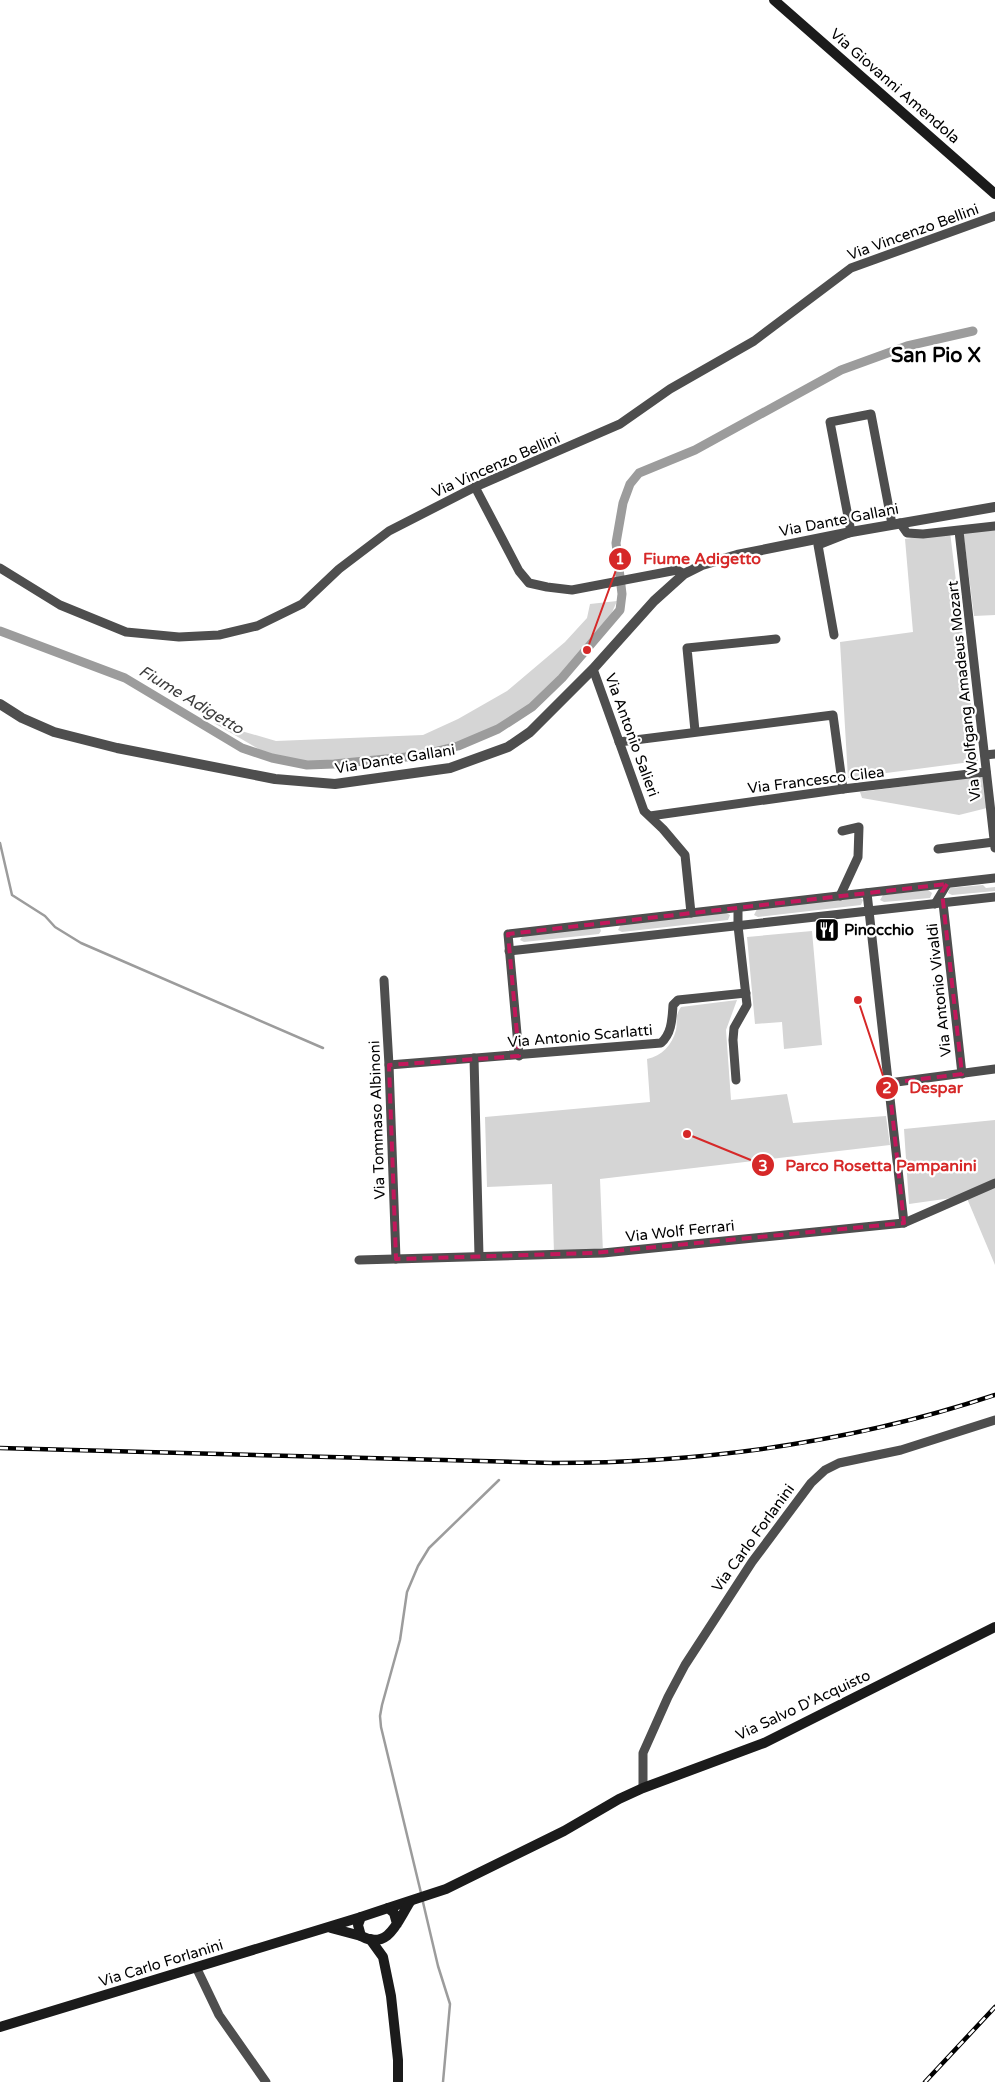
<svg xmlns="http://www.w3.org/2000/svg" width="995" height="2082" viewBox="0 0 995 2082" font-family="'Varela Round',sans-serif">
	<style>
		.green { fill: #d5d5d5 }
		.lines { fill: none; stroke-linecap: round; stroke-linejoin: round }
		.stream { stroke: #9c9c9c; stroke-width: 2.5 }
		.canal { stroke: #9c9c9c; stroke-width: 9 }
		.minor { stroke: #4e4e4e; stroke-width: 9 }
		.tertiary { stroke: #4e4e4e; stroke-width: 10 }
		.secondary { stroke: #1b1b1b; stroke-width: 10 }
		.rail-casing { stroke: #000; stroke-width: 4.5 }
		.rail { stroke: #fff; stroke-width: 2.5; stroke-dasharray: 8; stroke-linecap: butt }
		.marked { fill: none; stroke: #c2185b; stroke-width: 4; stroke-dasharray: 10 6; stroke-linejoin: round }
		.labels { text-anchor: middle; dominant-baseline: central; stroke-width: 4.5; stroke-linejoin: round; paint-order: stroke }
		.street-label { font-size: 15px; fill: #000; stroke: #fff }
		.poi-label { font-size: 15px; font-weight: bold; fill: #000; stroke: #fff; text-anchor: start }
		.water-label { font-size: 16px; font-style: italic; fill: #3d3d3d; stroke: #fff }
		.district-label { font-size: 20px; font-weight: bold; fill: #000; stroke: #fff }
		.leader { fill: none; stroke: #d62828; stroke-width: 2 }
		.callout-dot { fill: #d62828; stroke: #fff; stroke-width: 2 }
		.mark-label { font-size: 15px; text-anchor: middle; font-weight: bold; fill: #fff }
		.callout-label { font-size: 16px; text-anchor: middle; font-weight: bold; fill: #d62828; stroke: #fff; stroke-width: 4.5; stroke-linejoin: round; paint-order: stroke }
	</style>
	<rect width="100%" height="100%" fill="#fff"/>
	<g class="green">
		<path d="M995 525V615L974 616 963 530Z"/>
		<path d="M950 532 978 761 848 778 840 642 913 632 905 539Z"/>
		<path d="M617 601 610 617 558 682 524 710 487 735 464 747 420 756 326 764H292L276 759 214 723 276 741 423 735 458 719 507 691 565 642 587 618 590 604Z"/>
		<path d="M984 776 987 808 959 815 862 798 860 792Z"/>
		<path d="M983 885 986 888 995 887V891L952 895 948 893 950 888Z"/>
		<path d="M928 890 932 893 930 898 884 902 880 900 883 895Z"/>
		<path d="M859 897 863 900 861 905 758 917 754 915 757 909Z"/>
		<path d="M726 913 730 915 728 920 622 932 618 930 621 924Z"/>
		<path d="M600 928 601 931 599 934 524 942 520 940 523 935Z"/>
		<path d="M812 931 822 1045 784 1049 782 1022 755 1024 747 937Z"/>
		<path d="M737 1000 726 1030 731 1100 787 1094 793 1123 886 1116 890 1145 600 1179 603 1253 554 1254 552 1184 487 1187 485 1117 650 1102 647 1059C662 1056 672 1045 676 1030 678 1019 674 1018 681 1007Z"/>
		<path d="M995 1120V1265L966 1196 909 1204 904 1129Z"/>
	</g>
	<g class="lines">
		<g class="stream">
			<path d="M0 843 12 895 45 916 55 927 81 943 323 1048"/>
			<path d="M421 1893 381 1727 380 1716 382 1705 400 1640 407 1592 418 1566 429 1548 499 1480"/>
			<path d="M422 1898 438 1966 450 2004 443 2082"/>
		</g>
		<path class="canal" d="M0 631 125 678 242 748 272 758 307 765 334 764 417 756 458 746 498 729 532 707 562 678 620 610 622 594 616 543 623 503 630 484 639 473 695 450 841 370 907 346 973 331"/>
		<g class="minor">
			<path d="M475 487 519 571 529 583 547 587 572 590 677 570 684 574"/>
			<path d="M900 523 907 533 923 534 995 526"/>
			<path d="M959 531 995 848"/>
			<path d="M0 568 60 605 126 632 179 637 219 635 257 626 302 604 339 569 389 531 475 487 620 424 670 389 754 341 851 268 995 216"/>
			<path d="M834 635 818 545 851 532 830 422 871 414 892 524"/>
			<path d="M593 669 644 811 663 829 685 855 691 913"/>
			<path d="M695 731 687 648 776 639"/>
			<path d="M619 742 833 715 843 789"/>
			<path d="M985 755 995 754"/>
			<path d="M650 816 843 789 986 772"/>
			<path d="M938 849 994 842"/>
			<path d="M867 893 904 1223"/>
			<path d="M840 896 858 857 859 827 842 831"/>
			<path d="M943 903 962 1074"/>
			<path d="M935 904 947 884"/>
			<path d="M509 951 995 897"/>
			<path d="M384 980 389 1065 396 1259"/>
			<path d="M519 1056 508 934 995 878"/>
			<path d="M474 1058 479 1256"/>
			<path d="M389 1065 661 1043C672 1033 672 1019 673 1005L678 1000 746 993"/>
			<path d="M736 1080 733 1040 734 1028 747 1005 738 926V908"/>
			<path d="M889 1083 995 1069"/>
			<path d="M359 1260 603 1253 904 1223 995 1183"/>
			<path d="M643 1788V1753L668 1697 685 1665 752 1562 811 1483 825 1470 839 1463 901 1450 995 1420"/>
			<path d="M196 1967 219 2015 266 2082"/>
		</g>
		<path class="tertiary" d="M0 704 22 718 54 732 117 748 275 779 335 784 450 768 508 747 530 732 593 669 654 601 684 574 702 565 737 555 851 532 995 507"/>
		<g class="secondary">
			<path d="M774 0 995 194"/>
			<path d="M388 1908 446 1889 564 1831 619 1799 643 1788 764 1743 995 1627"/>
			<path d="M397 1924 394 1913 388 1908 361 1917 358 1925 361 1936C389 1951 398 1920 410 1902"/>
			<path d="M331 1928 361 1936"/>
			<path d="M370 1939 383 1957 391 1996 398 2060V2082"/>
			<path d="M0 2027 361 1917"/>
		</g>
		<defs>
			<g id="rail">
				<path d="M0 1448 552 1463C703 1463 851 1443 995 1395"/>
				<path d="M925 2082 995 2007"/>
			</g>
		</defs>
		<use href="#rail" class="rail-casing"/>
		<use href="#rail" class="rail"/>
	</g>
	<path class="marked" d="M947 884 942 892 962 1074 889 1083 904 1223 594 1253 396 1259 389 1065 519 1056 508 934Z"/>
	<defs>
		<symbol id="restaurant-square" viewBox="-11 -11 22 22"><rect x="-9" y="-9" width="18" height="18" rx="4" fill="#000" stroke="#fff"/><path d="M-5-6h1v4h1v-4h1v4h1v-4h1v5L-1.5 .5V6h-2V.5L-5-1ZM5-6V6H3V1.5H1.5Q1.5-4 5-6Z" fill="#fff"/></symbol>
	</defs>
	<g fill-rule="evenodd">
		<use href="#restaurant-square" x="813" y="916" width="28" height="28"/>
	</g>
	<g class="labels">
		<g class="street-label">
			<text transform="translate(895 86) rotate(41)">Via Giovanni Amendola</text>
			<text transform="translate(913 232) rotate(-20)">Via Vincenzo Bellini</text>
			<text transform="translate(496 465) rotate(-24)">Via Vincenzo Bellini</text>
			<text transform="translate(839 520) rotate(-11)">Via Dante Gallani</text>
			<text transform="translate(964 691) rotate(-96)">Via Wolfgang Amadeus Mozart</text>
			<text transform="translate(632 735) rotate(70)">Via Antonio Salieri</text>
			<text transform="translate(395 759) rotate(-9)">Via Dante Gallani</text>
			<text transform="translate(816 780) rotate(-7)">Via Francesco Cilea</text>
			<text transform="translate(939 990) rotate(-96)">Via Antonio Vivaldi</text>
			<text transform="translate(580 1036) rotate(-5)">Via Antonio Scarlatti</text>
			<text transform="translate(377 1120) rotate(-92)">Via Tommaso Albinoni</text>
			<text transform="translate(680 1231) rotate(-6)">Via Wolf Ferrari</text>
			<text transform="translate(753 1538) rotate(-54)">Via Carlo Forlanini</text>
			<text transform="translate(803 1705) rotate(-25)">Via Salvo D'Acquisto</text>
			<text transform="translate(161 1963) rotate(-17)">Via Carlo Forlanini</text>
		</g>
		<g class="poi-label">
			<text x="844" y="930">Pinocchio</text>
		</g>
		<g class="water-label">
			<text transform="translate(191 700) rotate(31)">Fiume Adigetto</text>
		</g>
		<g class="district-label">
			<text x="936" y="356">San Pio X</text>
		</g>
	</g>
	<path class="leader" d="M587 650L620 559M858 1000L887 1088M687 1134L763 1165"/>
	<g class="callout-dot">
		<circle cx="587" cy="650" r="5"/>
		<circle cx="858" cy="1000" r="5"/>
		<circle cx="687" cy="1134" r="5"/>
		<circle cx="620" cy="559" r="12"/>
		<circle cx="887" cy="1088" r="12"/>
		<circle cx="763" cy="1165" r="12"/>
	</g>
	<g class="mark-label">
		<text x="620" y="564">1</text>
		<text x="887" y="1093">2</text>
		<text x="763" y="1171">3</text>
	</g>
	<g class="callout-label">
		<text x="702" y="564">Fiume Adigetto</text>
		<text x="936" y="1093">Despar</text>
		<text x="881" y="1171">Parco Rosetta Pampanini</text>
	</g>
</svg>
